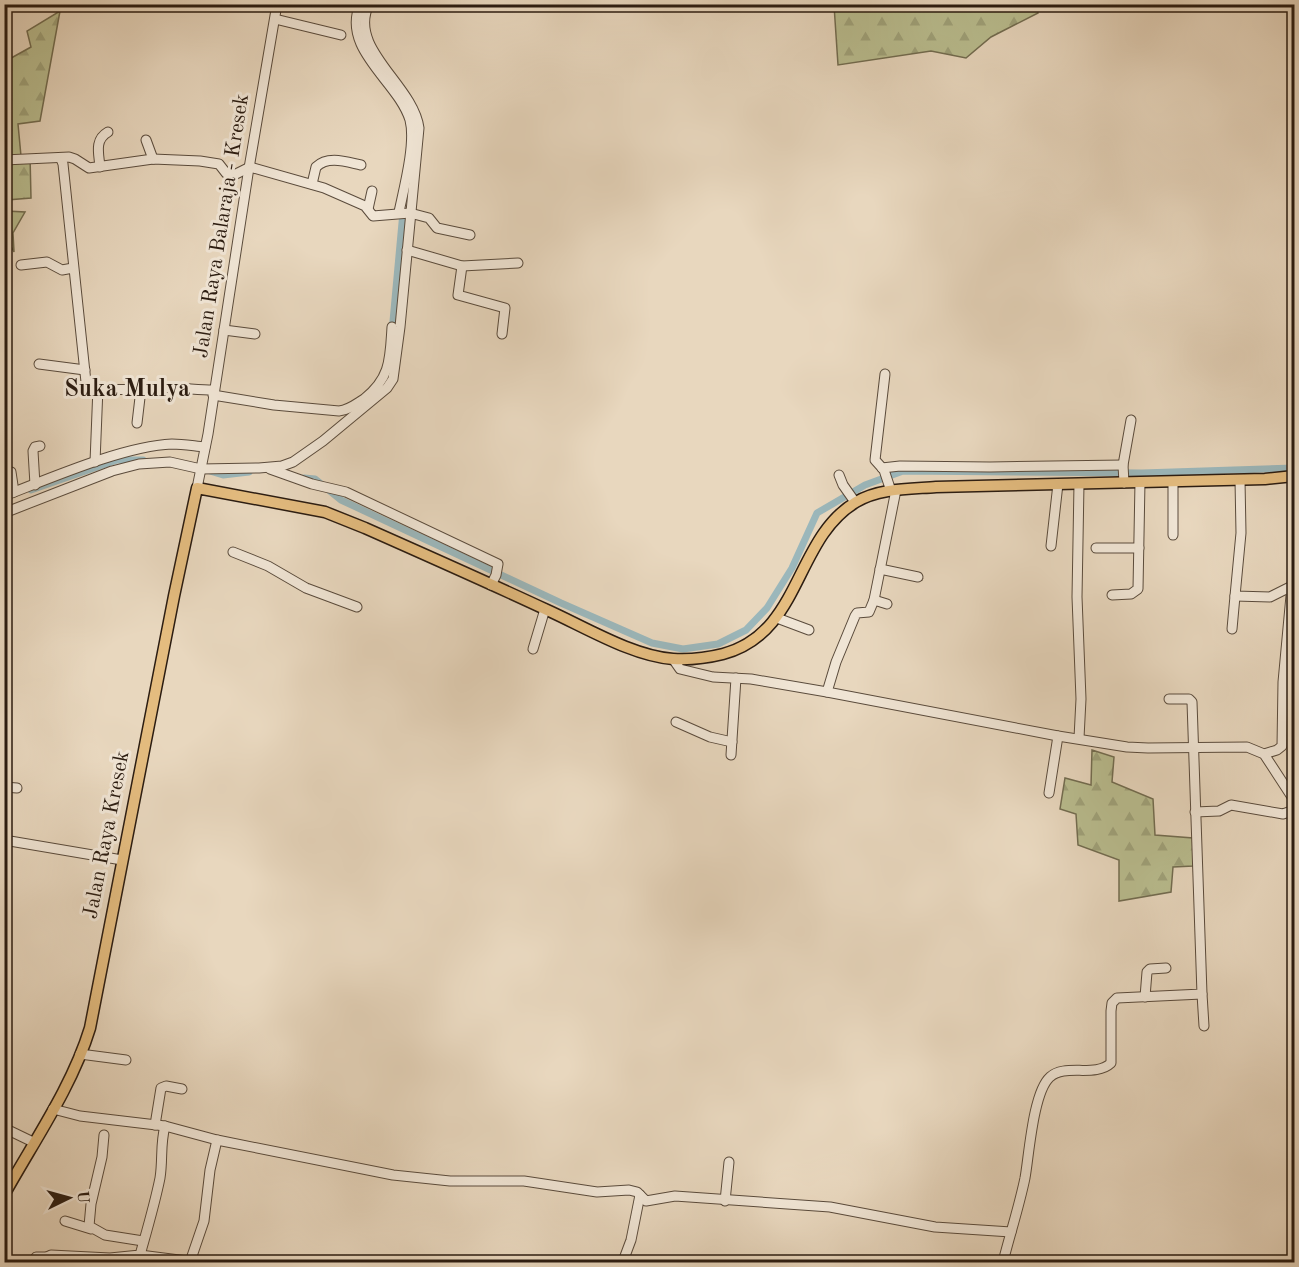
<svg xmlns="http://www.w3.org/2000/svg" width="1299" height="1267" viewBox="0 0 1299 1267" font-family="'Old Standard TT',serif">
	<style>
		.forest { fill: url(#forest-firs); stroke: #726c50; stroke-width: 1.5 }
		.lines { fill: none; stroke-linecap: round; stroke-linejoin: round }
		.canal { stroke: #9bb7bb; stroke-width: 7 }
		.minor-casing { stroke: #5a4b3c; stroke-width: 11 }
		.major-casing { stroke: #2b1c11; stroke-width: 13 }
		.minor { stroke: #f0e5d5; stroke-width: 9 }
		.major { stroke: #e4bc7f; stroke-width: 10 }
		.labels { text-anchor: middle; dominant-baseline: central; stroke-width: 6; stroke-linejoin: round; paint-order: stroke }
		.street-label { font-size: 21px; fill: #2b1c11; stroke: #f0e5d5 }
		.quarter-label { font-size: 24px; font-weight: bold; fill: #2b1c11; stroke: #f0e5d5 }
	</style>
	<defs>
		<pattern id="forest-firs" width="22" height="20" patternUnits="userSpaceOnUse" patternTransform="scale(1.5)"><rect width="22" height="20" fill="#b9bd8f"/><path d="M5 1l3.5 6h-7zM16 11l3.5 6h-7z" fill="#9fa27a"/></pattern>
	</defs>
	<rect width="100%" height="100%" fill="#e8d7be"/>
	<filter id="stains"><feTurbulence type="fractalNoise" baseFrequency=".00333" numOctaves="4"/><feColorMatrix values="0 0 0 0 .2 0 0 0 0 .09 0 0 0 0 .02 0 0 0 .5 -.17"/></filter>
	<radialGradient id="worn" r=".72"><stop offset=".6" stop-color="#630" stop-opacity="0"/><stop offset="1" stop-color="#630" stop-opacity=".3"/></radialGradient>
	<g class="forest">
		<path d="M1037 4 1038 13 991 37 966 58 931 51 838 65 834 5Z"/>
		<path d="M60 11 40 121 18 124 21 156H30L31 198 7 200 6 211 25 212 13 233 14 252 7 239 4 227V62L31 47 27 31Z"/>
		<path d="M1092 750 1114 757 1112 782 1153 799 1155 835 1193 838V866L1173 867 1171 892 1119 901V860L1078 845 1076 814 1060 809 1065 778 1091 785Z"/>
	</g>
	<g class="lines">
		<g class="canal">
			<path d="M392 332 403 212"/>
			<path d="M210 471 223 475 249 472"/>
			<path d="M304 478 315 479 341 500 561 603 652 643 683 649 718 644 746 630 767 608 792 568 817 513 865 485 903 471 1142 473 1294 468"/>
			<path d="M31 490 117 460H143"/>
		</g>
		<defs>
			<g id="minor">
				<path d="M360 4C341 50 398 81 410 120 416 143 404 188 399 212"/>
				<path d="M275 19 341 35"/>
				<path d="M146 140 153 159"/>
				<path d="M61 159 63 164 86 382C102 394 141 388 161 388 178 387 196 390 213 390"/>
				<path d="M4 160 69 157 75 159 89 168 153 159 200 161 219 164 226 173 232 176 250 167 324 188 365 206 373 216 410 213 429 218 437 228 470 235"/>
				<path d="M100 167C99 154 94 140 108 132"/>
				<path d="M312 184 316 167C328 155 347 162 361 165"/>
				<path d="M368 209 372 191"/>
				<path d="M407 250 462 266 458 295 505 308 502 334"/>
				<path d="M21 265 47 262 62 270 73 268"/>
				<path d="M462 266 518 263"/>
				<path d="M224 330 255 334"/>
				<path d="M39 364 85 370"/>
				<path d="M885 374 875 460 884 470 891 491"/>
				<path d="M213 395 274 405 339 411C349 410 356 404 364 399 391 378 390 358 392 327"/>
				<path d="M137 423 141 389"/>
				<path d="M95 462 98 387"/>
				<path d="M882 468 900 466 990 467 1123 465"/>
				<path d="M270 469 312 484 346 492 496 563 498 564 496 575 491 585"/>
				<path d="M4 471 11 472 14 492"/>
				<path d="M839 475 843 485 855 502"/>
				<path d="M1240 480 1241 533 1235 596 1270 597 1294 585"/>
				<path d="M1173 482V535"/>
				<path d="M1124 483 1123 465 1131 420"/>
				<path d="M1079 484 1077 597 1081 699 1079 738"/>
				<path d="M35 485 33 451 35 447 40 446"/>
				<path d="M197 488 208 434 248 174 277 4"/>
				<path d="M4 496C51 478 124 446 172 444 183 444 194 446 205 447"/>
				<path d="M4 513 112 471 139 464 170 462 201 469 259 468 282 466 293 462 323 441 387 388 393 379 400 327 419 128C413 84 347 49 369 4"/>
				<path d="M1051 546 1058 484"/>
				<path d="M1096 548H1139"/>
				<path d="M233 552 268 566 306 588 357 607"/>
				<path d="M880 569 918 577"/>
				<path d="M1112 595 1131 594 1138 589 1140 482"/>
				<path d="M874 600 887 604"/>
				<path d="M777 618 809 630"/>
				<path d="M1232 629 1235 596"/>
				<path d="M533 649 545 609"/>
				<path d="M673 659 680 669 713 677 751 679 827 692 1058 736 1127 747 1148 748 1247 747 1264 754 1294 800"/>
				<path d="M827 692 836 662 855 616 857 613 869 612 874 600 896 490"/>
				<path d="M676 722 710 737 732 742"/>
				<path d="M1264 754 1277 750 1282 746 1283 682 1292 585"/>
				<path d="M731 755 736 678"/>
				<path d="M4 787 17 788"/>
				<path d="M1049 793 1058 736"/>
				<path d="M1195 812 1219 811 1231 805 1283 814 1294 810"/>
				<path d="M4 840 122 860"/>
				<path d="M1202 994 1204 1026"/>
				<path d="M1145 997 1147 972 1150 969 1166 968"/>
				<path d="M80 1054 126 1060"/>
				<path d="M53 1109 80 1116 165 1126 217 1140 393 1175 450 1181H524L597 1192 629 1190 637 1192 646 1201 675 1196 830 1207 935 1227 1011 1232"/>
				<path d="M155 1125 161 1088 166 1086 182 1089"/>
				<path d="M4 1128 33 1142"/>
				<path d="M104 1135 102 1157 91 1204 89 1226 105 1235 143 1241"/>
				<path d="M725 1201 729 1162"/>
				<path d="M65 1221 91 1229"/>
				<path d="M140 1255 187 1261 191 1259 204 1221 210 1170 217 1140"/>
				<path d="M33 1262 36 1257H47"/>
				<path d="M46 1262 47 1257 51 1255 110 1258 140 1255C147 1230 155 1203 160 1178 163 1159 160 1145 165 1126"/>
				<path d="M628 1262 625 1256 631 1240 640 1195"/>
				<path d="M1003 1262C1010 1234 1019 1207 1025 1178 1029 1156 1033 1092 1050 1077 1065 1063 1095 1078 1111 1063V1011L1112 1003 1117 998 1202 994 1192 702 1189 699H1169"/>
			</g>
			<path id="major" d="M4 1195C34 1141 72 1087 90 1028L174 596 197 488 325 512 365 528C426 555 487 582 547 610 585 627 632 656 673 659 689 660 707 658 723 654 802 633 794 539 856 502 879 488 910 489 936 487L1265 479 1294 476"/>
		</defs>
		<use href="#minor" class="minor-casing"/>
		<use href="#major" class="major-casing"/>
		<use href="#minor" class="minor"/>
		<use href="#major" class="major"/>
	</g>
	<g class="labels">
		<g class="street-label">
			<text transform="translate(222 226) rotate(-81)">Jalan Raya Balaraja - Kresek</text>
			<text transform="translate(107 835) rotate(-79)">Jalan Raya Kresek</text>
		</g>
		<g class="quarter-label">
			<text x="127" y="390">Suka Mulya</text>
		</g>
	</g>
	<rect width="1299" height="1267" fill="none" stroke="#e8d7be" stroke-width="24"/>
	<rect x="6" y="6" width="1287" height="1255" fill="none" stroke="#2b1c11" stroke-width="3"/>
	<rect x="12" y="12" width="1275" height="1243" fill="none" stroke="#2b1c11" stroke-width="1.5"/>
	<g transform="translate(69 1198) rotate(85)" stroke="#f0e5d5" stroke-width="4.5" paint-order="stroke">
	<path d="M0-4.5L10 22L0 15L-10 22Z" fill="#2b1c11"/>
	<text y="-9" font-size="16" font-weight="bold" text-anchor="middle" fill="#2b1c11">U</text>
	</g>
	<rect width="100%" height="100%" filter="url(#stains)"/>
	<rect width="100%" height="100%" fill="url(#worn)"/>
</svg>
